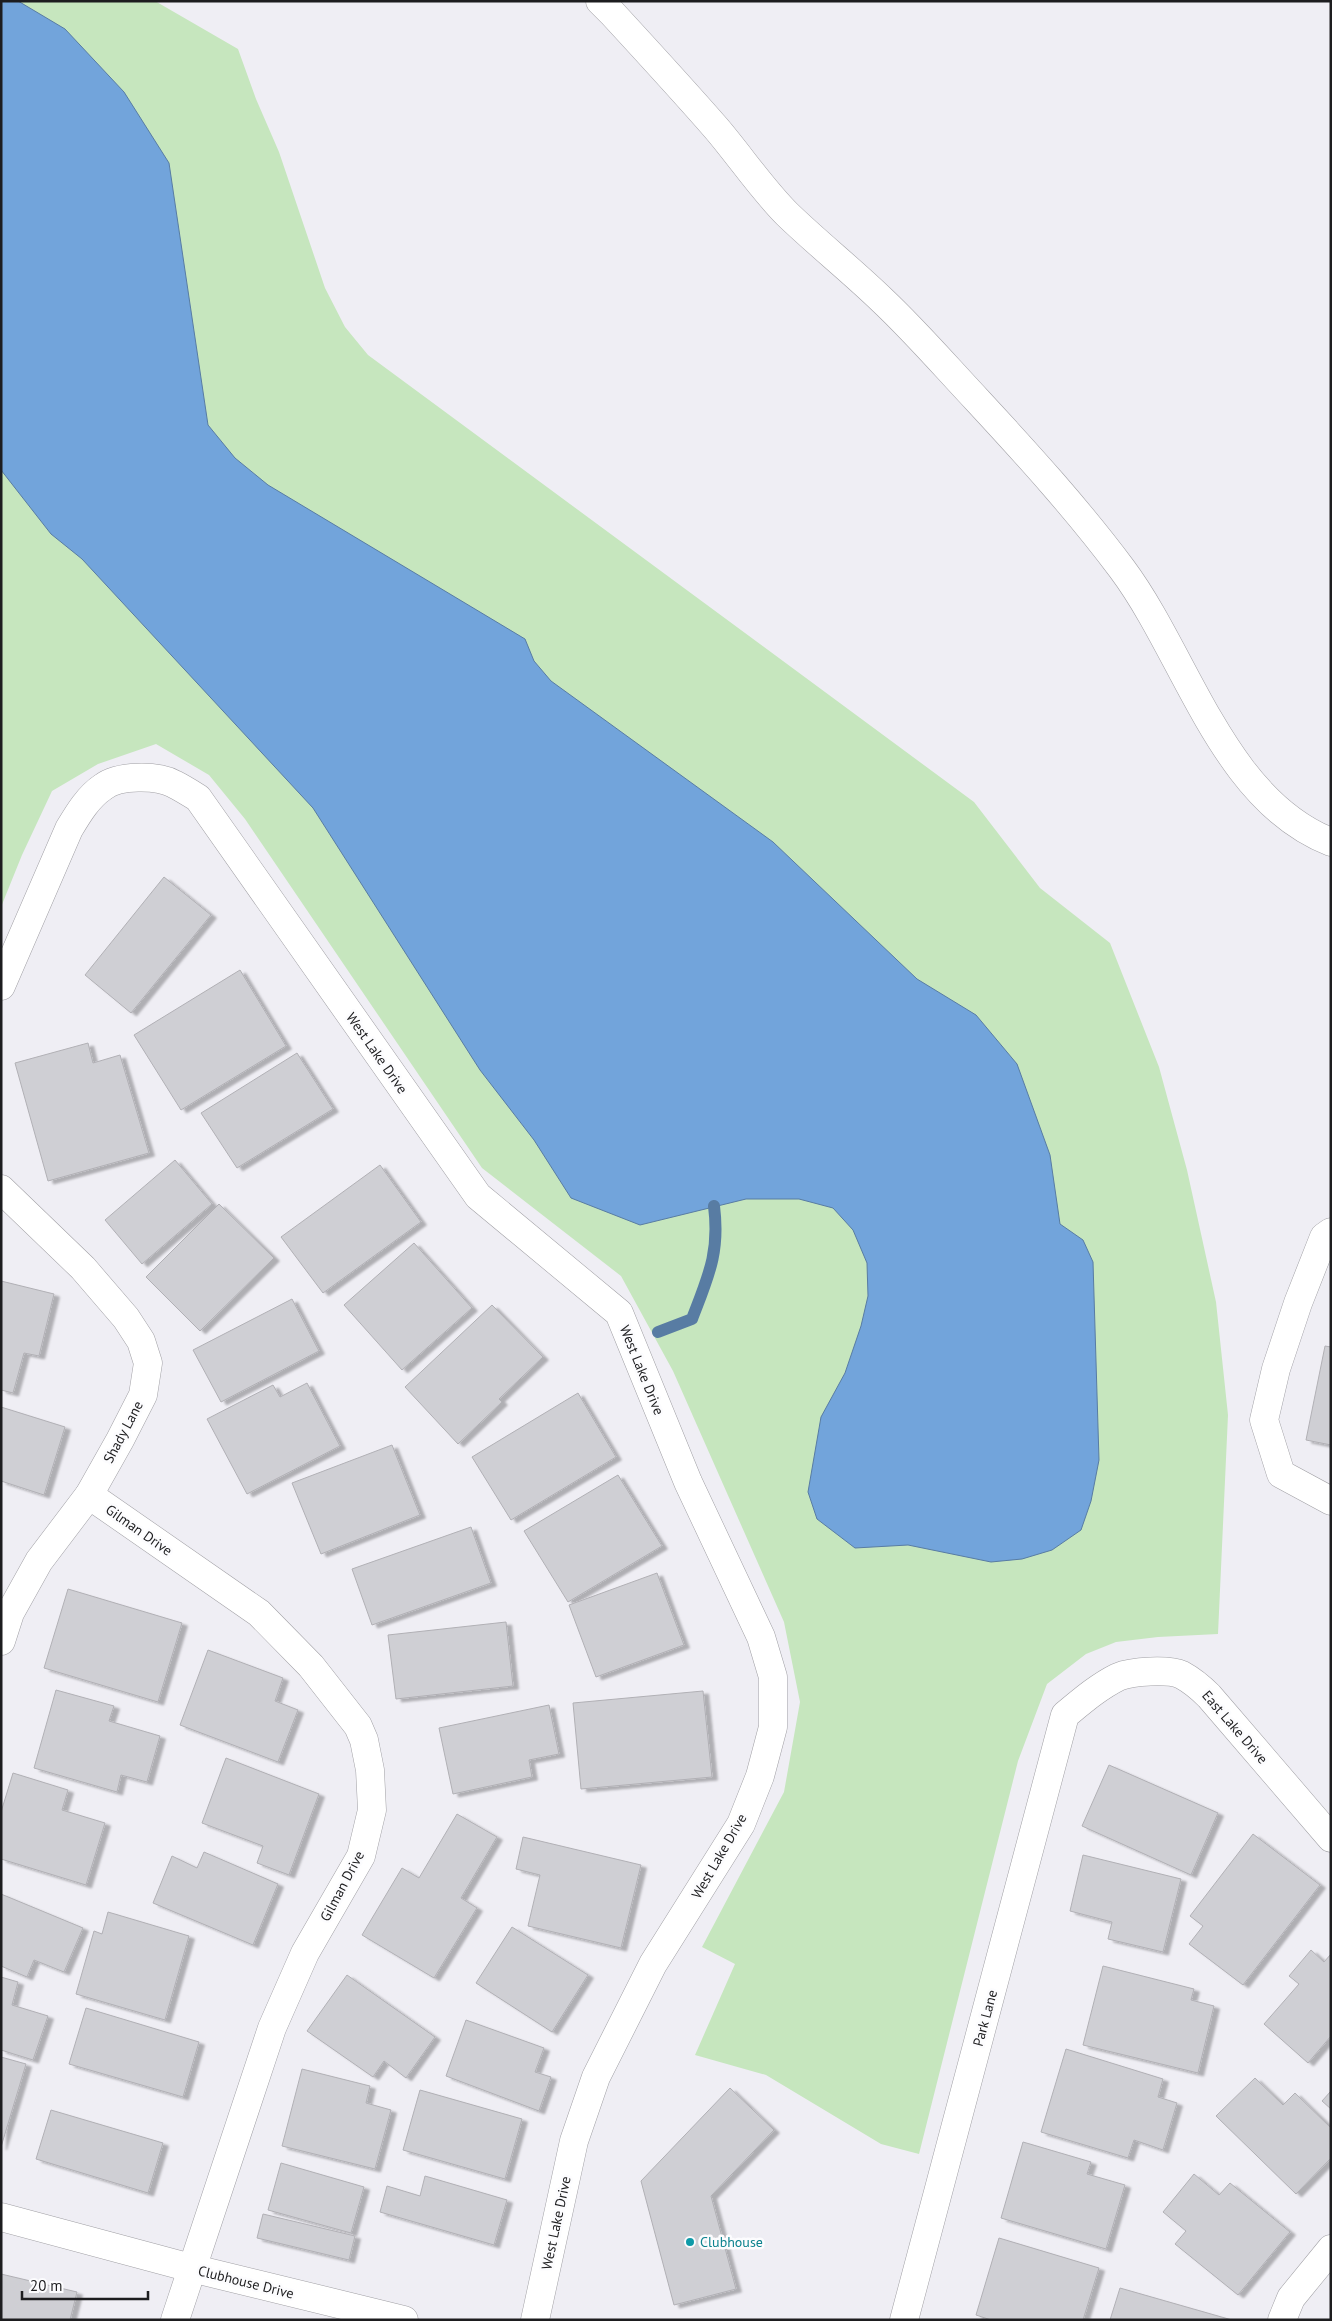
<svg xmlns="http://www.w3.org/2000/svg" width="1332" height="2321" viewBox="0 0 1332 2321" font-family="'PT Sans',sans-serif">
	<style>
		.green { fill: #c6e6be }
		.water { fill: #72a4db; stroke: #587ca3 }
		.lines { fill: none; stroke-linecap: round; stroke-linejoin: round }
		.stream { stroke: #587ca3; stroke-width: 12 }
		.building { fill: #cfcfd4; stroke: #b1b0b5; filter: url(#shadow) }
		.minor-casing { stroke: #a1a0a5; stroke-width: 29 }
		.minor { stroke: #fff; stroke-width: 28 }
		.culture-dot { fill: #0f9aa8; stroke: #fcfcfe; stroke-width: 2 }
		.labels { text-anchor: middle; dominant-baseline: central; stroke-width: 5; stroke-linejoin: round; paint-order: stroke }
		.street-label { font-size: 14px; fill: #1d1d1f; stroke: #fcfcfe }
		.culture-label { font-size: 14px; fill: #0d838f; stroke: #fcfcfe; text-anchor: start }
	</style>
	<defs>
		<filter id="shadow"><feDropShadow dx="5.5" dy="3" stdDeviation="1" flood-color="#0004"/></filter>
	</defs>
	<rect width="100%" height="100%" fill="#efeef4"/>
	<path class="green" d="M1 1H155L238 49 256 99 279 152 325 288 345 327 368 355 974 802 1040 888 1110 943 1159 1067 1187 1170 1216 1302 1228 1415 1218 1634 1158 1637 1116 1642 1086 1654 1047 1684 1018 1761 919 2154 881 2144 766 2075 695 2055 735 1964 702 1947 784 1792 800 1702 784 1622 673 1371 621 1276 482 1168 245 819 209 775 156 744 98 764 52 791 22 855 1 907Z"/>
	<path class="water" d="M1 1H18L65 29 124 92 169 163 208 425 235 458 268 485 525 639 534 661 551 681 773 842 917 979 976 1015 1017 1064 1050 1155 1060 1224 1083 1240 1093 1262 1099 1460 1091 1501 1081 1530 1052 1550 1022 1559 991 1562 908 1545 855 1548 817 1519 808 1492 821 1417 845 1373 861 1326 868 1296 867 1263 853 1230 833 1208 799 1199H746L640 1225 571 1198 534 1140 480 1070 313 808 82 559 51 534 1 470Z"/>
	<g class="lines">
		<path class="stream" d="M658 1332 692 1319C708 1277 720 1253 714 1206"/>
	</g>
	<g class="building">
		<path d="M164 877 211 915 131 1013 85 975Z"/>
		<path d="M240 970 286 1046 181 1110 134 1035Z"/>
		<path d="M88 1043 93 1063 120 1055 149 1153 48 1181 15 1063Z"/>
		<path d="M297 1053 333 1109 237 1168 201 1113Z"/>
		<path d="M175 1160 212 1204 142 1264 105 1220Z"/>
		<path d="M380 1165 421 1222 323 1293 281 1237Z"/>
		<path d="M219 1204 274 1258 200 1331 146 1277Z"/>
		<path d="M414 1243 472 1308 402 1370 344 1305Z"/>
		<path d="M1 1281 54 1294 39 1356 24 1353 13 1393 1 1390Z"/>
		<path d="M292 1299 319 1351 221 1402 193 1350Z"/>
		<path d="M492 1305 543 1357 499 1399 502 1402 458 1444 405 1387Z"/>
		<path d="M1325 1346 1331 1347V1445L1306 1440Z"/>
		<path d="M307 1383 340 1446 247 1494 207 1419 273 1385 280 1397Z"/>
		<path d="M578 1393 616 1457 511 1520 472 1457Z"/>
		<path d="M1 1407 65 1427 44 1495 1 1481Z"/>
		<path d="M392 1445 420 1515 321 1554 292 1483Z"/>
		<path d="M618 1475 662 1546 568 1602 524 1531Z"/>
		<path d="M471 1527 491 1583 372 1625 352 1569Z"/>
		<path d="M657 1573 684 1645 596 1677 569 1605Z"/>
		<path d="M68 1589 182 1623 158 1702 44 1668Z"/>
		<path d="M506 1622 513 1686 396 1699 388 1635Z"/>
		<path d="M208 1650 283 1678 275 1701 298 1710 278 1762 180 1725Z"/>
		<path d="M56 1690 114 1706 109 1721 160 1736 147 1782 121 1775 117 1792 34 1768Z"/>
		<path d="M703 1691 712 1777 581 1789 573 1703Z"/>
		<path d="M549 1705 559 1754 529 1760 532 1777 453 1794 439 1728Z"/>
		<path d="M226 1758 319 1794 289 1875 257 1863 263 1846 202 1823Z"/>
		<path d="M1109 1765 1218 1813 1191 1875 1082 1826Z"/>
		<path d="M13 1773 68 1790 62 1810 105 1823 86 1885 1 1859V1812Z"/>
		<path d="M457 1814 497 1837 461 1898 477 1908 434 1978 362 1935 402 1868 419 1878Z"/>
		<path d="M1253 1834 1320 1885 1243 1985 1189 1944 1203 1926 1190 1916Z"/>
		<path d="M523 1837 641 1865 621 1948 528 1926 540 1875 516 1869Z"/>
		<path d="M204 1852 278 1884 253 1945 153 1903 172 1856 197 1868Z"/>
		<path d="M1083 1855 1181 1879 1163 1952 1108 1939 1112 1922 1070 1911Z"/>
		<path d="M1 1894 83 1928 64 1972 34 1960 27 1977 1 1966Z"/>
		<path d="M108 1912 189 1936 165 2020 76 1994 94 1931 102 1934Z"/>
		<path d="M512 1927 588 1975 552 2032 476 1983Z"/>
		<path d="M1311 1950 1324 1962 1331 1954V2036L1308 2063 1264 2024 1299 1984 1289 1976Z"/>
		<path d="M1103 1966 1194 1989 1191 2000 1214 2006 1198 2073 1083 2045Z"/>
		<path d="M347 1975 435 2037 406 2078 384 2061 373 2077 307 2031Z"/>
		<path d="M1 1977 18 1982 12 2005 48 2016 33 2060 1 2050Z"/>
		<path d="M86 2008 199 2042 183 2097 69 2064Z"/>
		<path d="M466 2020 544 2048 535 2072 551 2077 539 2111 446 2076Z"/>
		<path d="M1066 2049 1163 2079 1158 2097 1177 2103 1163 2150 1134 2140 1128 2158 1041 2132Z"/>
		<path d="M1 2057 26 2064 1 2147Z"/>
		<path d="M302 2069 370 2086 366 2103 391 2110 375 2169 282 2146Z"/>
		<path d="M1255 2078 1283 2105 1295 2093 1331 2128V2158L1296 2194 1216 2116Z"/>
		<path d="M730 2088 774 2130 711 2196 736 2289 674 2305 641 2181Z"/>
		<path d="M420 2090 522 2119 505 2179 403 2150Z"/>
		<path d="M1331 2091V2109L1322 2101Z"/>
		<path d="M51 2110 163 2143 148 2193 36 2159Z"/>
		<path d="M1023 2142 1091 2162 1087 2174 1125 2185 1106 2249 1001 2218Z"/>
		<path d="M281 2163 364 2187 351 2233 268 2210Z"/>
		<path d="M1194 2174 1219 2195 1230 2183 1290 2232 1238 2295 1175 2244 1186 2231 1163 2212Z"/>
		<path d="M425 2176 507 2200 494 2245 380 2212 387 2186 420 2196Z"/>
		<path d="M263 2214 355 2236 349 2260 257 2238Z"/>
		<path d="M999 2238 1099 2268 1083 2320H991L976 2315Z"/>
		<path d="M1 2274 77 2292 70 2320H1Z"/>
		<path d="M1120 2288 1232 2320H1110Z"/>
	</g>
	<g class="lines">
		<defs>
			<g id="minor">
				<path d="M600 1 612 13C647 51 682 89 716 128 740 156 761 188 787 214 818 244 851 270 882 300 916 332 946 367 978 401 1028 455 1078 510 1122 569 1187 656 1223 800 1331 842"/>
				<path d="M1 986 69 829C78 814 88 797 103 787 118 775 157 775 174 784 182 788 190 793 198 798L478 1196 619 1313 688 1482 761 1637 773 1677V1727L760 1776 741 1824 653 1964 596 2077 574 2141 535 2320"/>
				<path d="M1 1189 83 1268 126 1318 141 1341 148 1363 143 1395 120 1440 89 1495 39 1561 10 1613 1 1641"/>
				<path d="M1331 1232 1324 1237 1298 1303 1276 1369 1264 1420 1281 1474 1331 1501"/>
				<path d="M89 1495 259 1613 311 1666 358 1726 364 1740 370 1770 372 1810 361 1856 305 1953 272 2028 175 2320"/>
				<path d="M1 2217 191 2268 404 2320"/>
				<path d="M904 2320 1065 1715C1082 1701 1098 1687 1118 1677 1132 1671 1169 1669 1182 1675 1193 1681 1201 1688 1209 1696L1331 1838"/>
				<path d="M1282 2320 1291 2298 1331 2249"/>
			</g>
		</defs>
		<use href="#minor" class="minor-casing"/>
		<use href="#minor" class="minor"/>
	</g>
	<circle class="culture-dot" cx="690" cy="2242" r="5"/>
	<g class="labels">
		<g class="street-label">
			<text transform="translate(377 1053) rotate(55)">West Lake Drive</text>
			<text transform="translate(642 1370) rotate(68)">West Lake Drive</text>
			<text transform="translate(123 1432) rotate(-62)">Shady Lane</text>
			<text transform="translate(139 1530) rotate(35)">Gilman Drive</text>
			<text transform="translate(1235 1727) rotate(49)">East Lake Drive</text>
			<text transform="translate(719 1856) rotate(-60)">West Lake Drive</text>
			<text transform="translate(342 1886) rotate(-62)">Gilman Drive</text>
			<text transform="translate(985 2018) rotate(-75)">Park Lane</text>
			<text transform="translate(556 2223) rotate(-78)">West Lake Drive</text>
			<text transform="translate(246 2282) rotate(14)">Clubhouse Drive</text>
		</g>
		<g class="culture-label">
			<text x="700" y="2242">Clubhouse</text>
		</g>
	</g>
	<rect width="1332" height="2321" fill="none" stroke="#1d1d1f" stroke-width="5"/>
	<path d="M22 2291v8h126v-8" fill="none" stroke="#1d1d1f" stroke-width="2.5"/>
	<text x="30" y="2291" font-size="15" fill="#1d1d1f" stroke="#fcfcfe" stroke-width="4" paint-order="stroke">20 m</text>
</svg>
